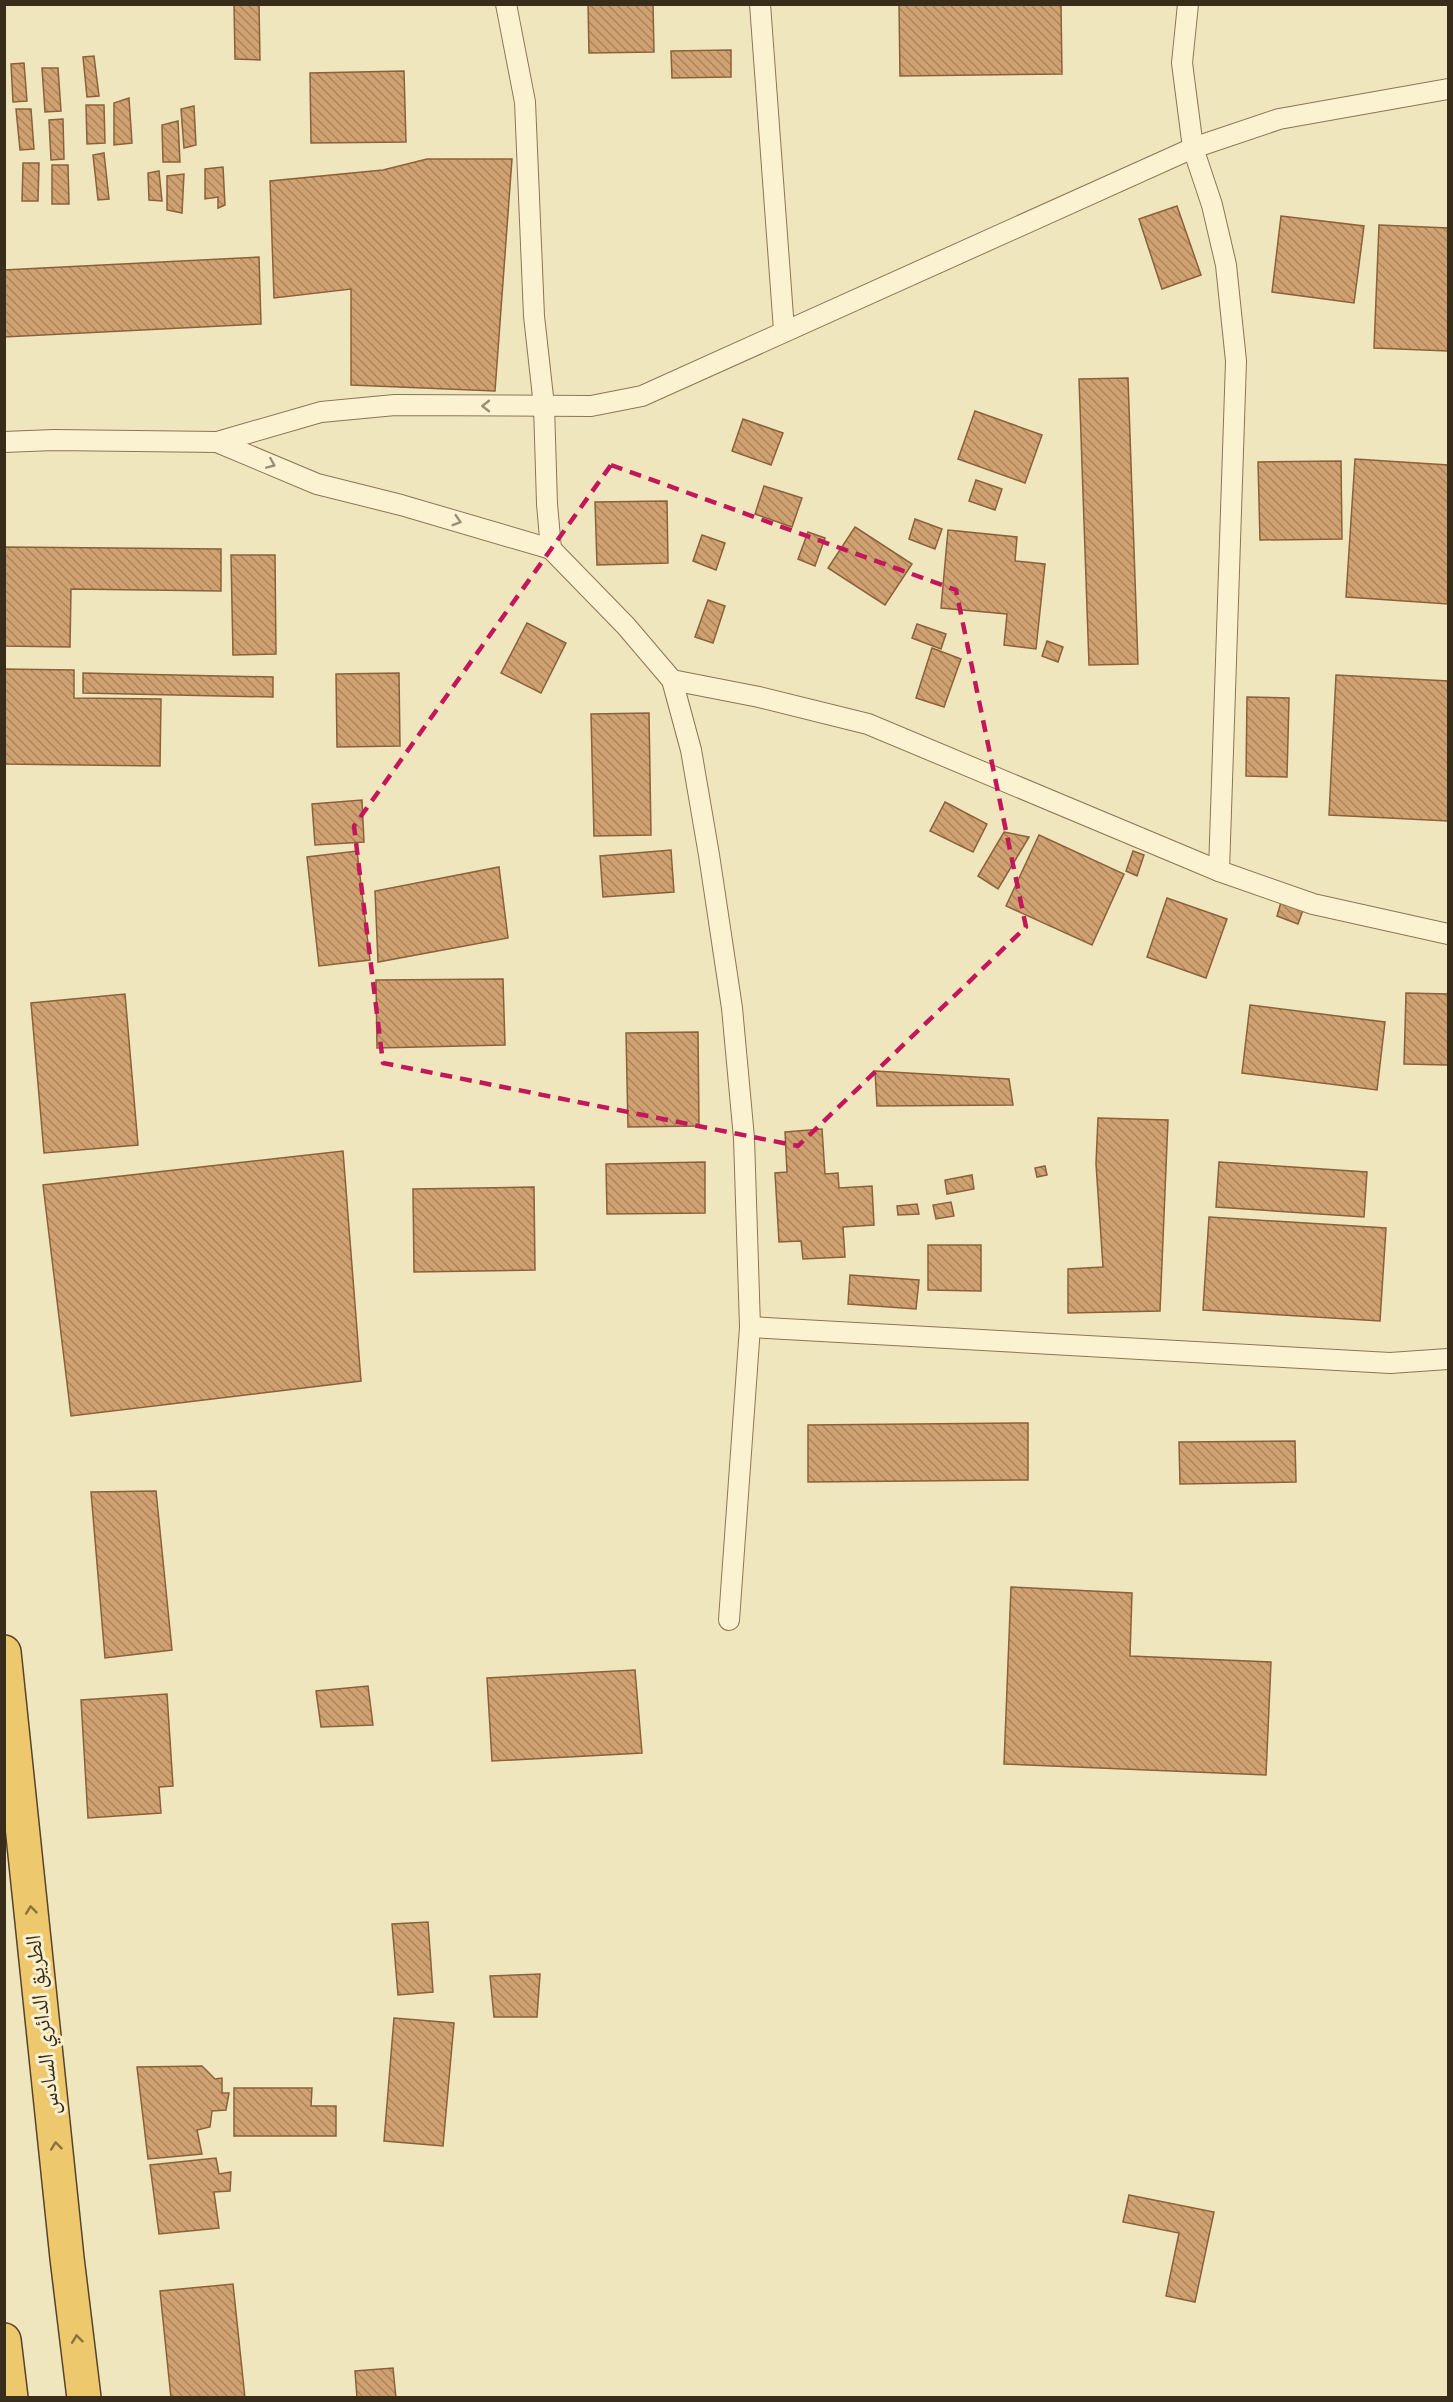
<svg xmlns="http://www.w3.org/2000/svg" width="1453" height="2402" viewBox="0 0 1453 2402" font-family="Spectral,'Noto Naskh Arabic',serif">
	<style>
		.building { fill: url(#building-back-hatch); stroke: #8a613a; stroke-width: 1.5 }
		.lines { fill: none; stroke-linecap: round; stroke-linejoin: round }
		.service-casing { stroke: #8a7656; stroke-width: 22 }
		.trunk-casing { stroke: #57432a; stroke-width: 36 }
		.service { stroke: #fbf2d1; stroke-width: 20 }
		.trunk { stroke: #eec86d; stroke-width: 33 }
		.oneway { stroke: #9a8f76 }
		.oneway2 { stroke: #8a7240 }
		.marked { fill: none; stroke: #c2185b; stroke-width: 4.5; stroke-dasharray: 12 8; stroke-linejoin: round }
		.labels { text-anchor: middle; dominant-baseline: central; stroke-width: 6; stroke-linejoin: round; paint-order: stroke }
		.street-label { font-size: 22px; fill: #382c1b; stroke: #f7efce }
	</style>
	<defs>
		<pattern id="building-back-hatch" width="6" height="6" patternUnits="userSpaceOnUse" patternTransform="scale(1.5)"><rect width="6" height="6" fill="#d1a271"/><path d="M-1 5l2 2M0 0l6 6M5-1l2 2" fill="none" stroke="#ab845c"/></pattern>
	</defs>
	<rect width="100%" height="100%" fill="#f0e6be"/>
	<g class="building">
		<path d="M234 4H259L260 60 235 59Z"/>
		<path d="M588 4H653L654 52 589 53Z"/>
		<path d="M899 4H1061L1062 74 900 76Z"/>
		<path d="M731 50V77L672 78 671 51Z"/>
		<path d="M94 56 99 96 87 97 83 57Z"/>
		<path d="M24 63 27 101 13 102 11 64Z"/>
		<path d="M42 68H58L61 111 45 112Z"/>
		<path d="M404 71 406 142 311 143 310 73Z"/>
		<path d="M129 98 132 143 114 145V103Z"/>
		<path d="M86 105H104L105 143 87 144Z"/>
		<path d="M194 106 196 145 184 148 181 109Z"/>
		<path d="M16 109H31L34 149 20 150Z"/>
		<path d="M63 119 64 159 51 160 49 120Z"/>
		<path d="M178 121 180 162H163L162 125Z"/>
		<path d="M104 153 109 199 98 200 93 155Z"/>
		<path d="M427 159H512L495 391 351 385V289L274 298 270 181 383 170Z"/>
		<path d="M23 163H39L38 201H22Z"/>
		<path d="M52 165H68L69 204H52Z"/>
		<path d="M223 167 225 205 218 208V197L205 199V169Z"/>
		<path d="M159 171 162 201 149 200 148 173Z"/>
		<path d="M184 174 182 213 167 210V176Z"/>
		<path d="M1177 206 1201 275 1162 289 1139 219Z"/>
		<path d="M1281 216 1364 226 1354 303 1272 292Z"/>
		<path d="M1379 225 1448 228V351L1374 348Z"/>
		<path d="M259 257 261 324 4 337V270Z"/>
		<path d="M1128 378 1138 664 1089 665 1079 379Z"/>
		<path d="M975 411 1042 435 1025 483 958 459Z"/>
		<path d="M743 419 783 433 771 465 732 451Z"/>
		<path d="M1355 459 1448 465V604L1346 597Z"/>
		<path d="M1341 461 1342 539 1260 540 1258 462Z"/>
		<path d="M976 480 1002 489 995 510 969 501Z"/>
		<path d="M764 486 802 498 792 527 755 514Z"/>
		<path d="M667 501 668 563 597 565 595 502Z"/>
		<path d="M915 519 942 529 935 549 909 539Z"/>
		<path d="M855 527 912 564 885 605 828 568Z"/>
		<path d="M948 530 1017 537 1015 561 1045 564 1036 649 1004 645 1007 614 941 608Z"/>
		<path d="M808 532 825 538 815 566 798 559Z"/>
		<path d="M702 535 725 543 716 570 693 561Z"/>
		<path d="M4 547 221 549V591L71 589 70 647 4 646Z"/>
		<path d="M231 555H275L276 654 233 655Z"/>
		<path d="M708 600 725 606 713 643 695 637Z"/>
		<path d="M527 623 566 643 541 693 501 673Z"/>
		<path d="M917 624 946 634 941 649 912 638Z"/>
		<path d="M1047 641 1063 647 1058 662 1042 656Z"/>
		<path d="M932 648 961 659 944 707 916 698Z"/>
		<path d="M4 669 74 670V698L161 699 160 766 4 764Z"/>
		<path d="M83 673 273 677V697L83 693Z"/>
		<path d="M399 673 400 746 337 747 336 674Z"/>
		<path d="M1336 675 1448 681V821L1329 815Z"/>
		<path d="M1247 697 1289 698 1287 777 1246 776Z"/>
		<path d="M649 713 651 835 594 836 591 714Z"/>
		<path d="M362 800 364 842 315 845 312 804Z"/>
		<path d="M945 802 987 824 973 852 930 831Z"/>
		<path d="M1004 832 1029 837 998 889 978 876Z"/>
		<path d="M1039 835 1124 874 1092 945 1006 906Z"/>
		<path d="M671 850 674 892 603 897 600 856Z"/>
		<path d="M357 851 370 960 319 966 307 857Z"/>
		<path d="M1133 851 1144 855 1137 876 1126 871Z"/>
		<path d="M499 867 508 938 378 962 375 891Z"/>
		<path d="M1167 898 1227 919 1206 978 1147 957Z"/>
		<path d="M1281 902 1303 910 1298 924 1277 916Z"/>
		<path d="M503 979 505 1045 377 1048 376 980Z"/>
		<path d="M1406 993 1448 994V1065L1404 1064Z"/>
		<path d="M125 994 138 1145 44 1153 31 1003Z"/>
		<path d="M1250 1005 1385 1022 1377 1090 1242 1073Z"/>
		<path d="M698 1032 699 1126 628 1127 626 1033Z"/>
		<path d="M875 1071 1009 1079 1013 1105 877 1106Z"/>
		<path d="M1098 1118 1168 1120 1160 1311 1068 1313V1269L1103 1267 1096 1164Z"/>
		<path d="M822 1129 825 1174 838 1173 839 1188 872 1186 874 1225 843 1227 845 1257 803 1259 801 1241 779 1242 775 1173 787 1172 785 1132Z"/>
		<path d="M343 1151 361 1381 71 1416 43 1185Z"/>
		<path d="M705 1162V1213L607 1214 606 1164Z"/>
		<path d="M1219 1162 1367 1172 1364 1217 1216 1207Z"/>
		<path d="M1045 1166 1047 1175 1037 1177 1035 1168Z"/>
		<path d="M972 1175 974 1189 947 1194 945 1180Z"/>
		<path d="M534 1187 535 1270 414 1272 413 1189Z"/>
		<path d="M951 1202 954 1216 936 1219 933 1205Z"/>
		<path d="M917 1204 919 1214 898 1215 897 1206Z"/>
		<path d="M1209 1217 1386 1228 1380 1321 1203 1310Z"/>
		<path d="M928 1245H981V1291L928 1290Z"/>
		<path d="M850 1275 919 1280 916 1309 848 1304Z"/>
		<path d="M1028 1423V1480L808 1482V1425Z"/>
		<path d="M1295 1441 1296 1482 1180 1484 1179 1442Z"/>
		<path d="M156 1491 172 1650 105 1658 91 1492Z"/>
		<path d="M1011 1587 1132 1593 1130 1656 1271 1662 1266 1775 1004 1764Z"/>
		<path d="M635 1670 642 1753 492 1761 487 1678Z"/>
		<path d="M368 1686 373 1725 321 1727 316 1691Z"/>
		<path d="M167 1694 173 1786 159 1787 161 1813 88 1818 81 1700Z"/>
		<path d="M428 1922 433 1992 398 1995 392 1924Z"/>
		<path d="M540 1974 537 2017H494L490 1976Z"/>
		<path d="M394 2018 454 2023 443 2146 384 2141Z"/>
		<path d="M202 2066 215 2079 222 2078V2093H229L226 2110 212 2111 210 2127 197 2130 202 2154 148 2159 137 2067Z"/>
		<path d="M234 2088H312L311 2106H336V2136H234Z"/>
		<path d="M216 2158 219 2174 231 2172 230 2191 214 2192 219 2228 159 2234 150 2165Z"/>
		<path d="M1129 2195 1214 2212 1195 2302 1166 2296 1179 2233 1123 2222Z"/>
		<path d="M233 2284 245 2398H171L160 2291Z"/>
		<path d="M393 2368 396 2398H357L355 2371Z"/>
	</g>
	<g class="lines">
		<defs>
			<g id="service">
				<path d="M506 4 525 102 534 316 544 406 547 504 551 549"/>
				<path d="M760 4 784 330"/>
				<path d="M1188 4 1182 63 1193 148 1212 205 1226 265 1236 361 1219 871"/>
				<path d="M4 442 54 440 217 442 321 412 395 405 591 406 642 396 1193 148 1279 119 1448 89"/>
				<path d="M217 442 317 484 401 505 551 549 626 626 672 680 691 750 709 855 732 1008 744 1138 750 1327 729 1620"/>
				<path d="M672 680 759 697 868 724 1219 871 1313 904 1448 934"/>
				<path d="M750 1327 1390 1363 1448 1359"/>
			</g>
			<g id="trunk">
				<path d="M4 1652 67 2258 84 2398"/>
				<path d="M4 2340 11 2398"/>
			</g>
		</defs>
		<use href="#service" class="service-casing"/>
		<use href="#trunk" class="trunk-casing"/>
		<use href="#service" class="service"/>
		<use href="#trunk" class="trunk"/>
	</g>
	<defs><path id="oneway-chevron" d="M-2-3.5L2.5 0L-2 3.5" fill="none" stroke-width="1.6" stroke-linecap="round" stroke-linejoin="round" transform="scale(1.5)"/></defs>
	<g class="oneway">
		<use href="#oneway-chevron" transform="translate(486 406) rotate(-180)"/>
		<use href="#oneway-chevron" transform="translate(271 464) rotate(23)"/>
		<use href="#oneway-chevron" transform="translate(457 521) rotate(17)"/>
	</g>
	<g class="oneway2">
		<use href="#oneway-chevron" transform="translate(31 1910) rotate(-96)"/>
		<use href="#oneway-chevron" transform="translate(56 2146) rotate(-96)"/>
		<use href="#oneway-chevron" transform="translate(77 2339) rotate(-97)"/>
	</g>
	<path class="marked" d="M611 465 956 590 1026 927 798 1146 383 1063 354 826Z"/>
	<g class="labels">
		<g class="street-label">
			<text transform="translate(43 2025) rotate(-96)">الطريق الدائري السادس</text>
		</g>
	</g>
	<rect width="1453" height="2402" fill="none" stroke="#382c1b" stroke-width="12"/>
</svg>
